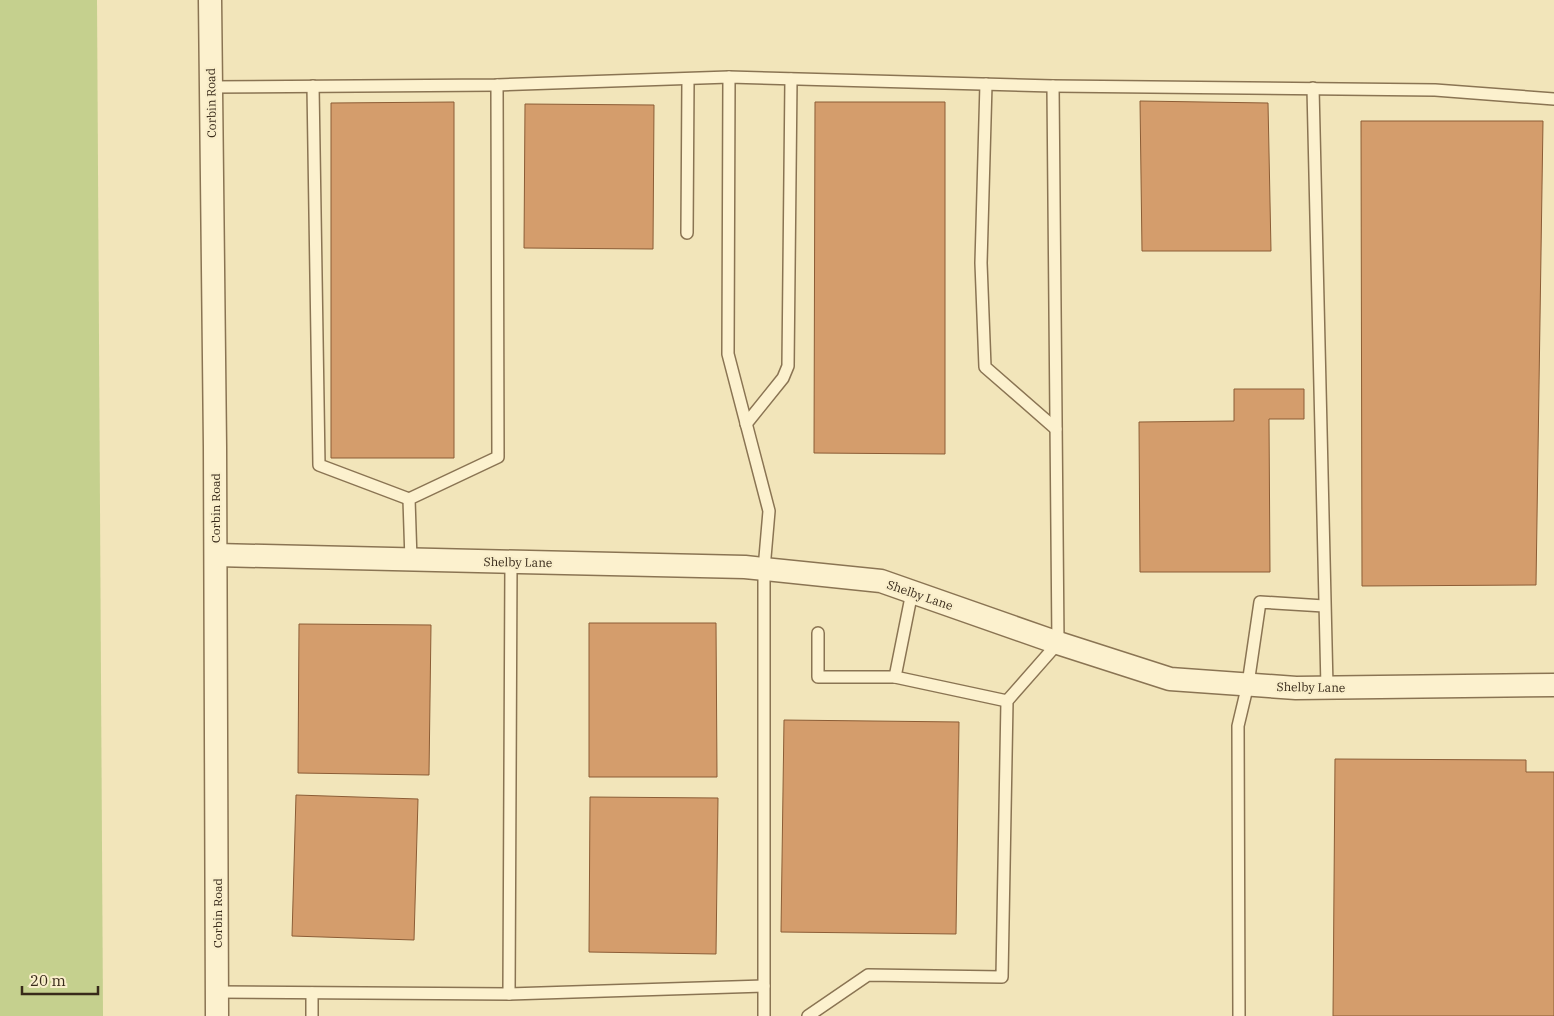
<svg xmlns="http://www.w3.org/2000/svg" width="1554" height="1016" viewBox="0 0 1554 1016" font-family="'IBM Plex Serif',serif">
	<style>
		.green { fill: #c5d08e }
		.building { fill: #d49d6c; stroke: #8c5d36 }
		.lines { fill: none; stroke-linecap: round; stroke-linejoin: round }
		.lane-casing { stroke: #8a7453; stroke-width: 14 }
		.street-casing { stroke: #8a7453; stroke-width: 25 }
		.lane { stroke: #fcf1ce; stroke-width: 11 }
		.street { stroke: #fcf1ce; stroke-width: 22 }
		.labels { text-anchor: middle; dominant-baseline: central; stroke-width: 4.5; stroke-linejoin: round; paint-order: stroke }
		.street-label { font-size: 12px; fill: #382a1a; stroke: #f9eeca }
	</style>
	<rect width="100%" height="100%" fill="#f2e5ba"/>
	<path class="green" d="M0 0H97L103 1016H0Z"/>
	<g class="building">
		<path d="M1140 101 1268 103 1271 251H1142Z"/>
		<path d="M454 102V458H331V103Z"/>
		<path d="M815 102H945V454L814 453Z"/>
		<path d="M525 104 654 105 653 249 524 248Z"/>
		<path d="M1361 121H1543L1536 585 1362 586Z"/>
		<path d="M1234 389H1304V419H1269L1270 572H1140L1139 422 1234 421Z"/>
		<path d="M589 623H716L717 777H589Z"/>
		<path d="M299 624 431 625 429 775 298 773Z"/>
		<path d="M784 720 959 722 956 934 781 932Z"/>
		<path d="M1335 759 1526 760V772H1554V1016H1333Z"/>
		<path d="M296 795 418 799 414 940 292 936Z"/>
		<path d="M590 797 718 798 716 954 589 952Z"/>
	</g>
	<g class="lines">
		<defs>
			<g id="lane">
				<path d="M729 77 728 354 769 511 764 569V1016"/>
				<path d="M986 84 981 263 985 367 1056 429"/>
				<path d="M313 86 319 465 409 499"/>
				<path d="M210 87 497 85 729 77 1053 86 1435 90 1554 99"/>
				<path d="M1313 88 1327 687"/>
				<path d="M687 233 688 79"/>
				<path d="M746 424 783 378 788 366 791 79"/>
				<path d="M411 560 409 499 498 457 497 85"/>
				<path d="M912 592 895 677 1007 701"/>
				<path d="M818 633V677H895"/>
				<path d="M217 992 509 994 764 986"/>
				<path d="M312 993V1016"/>
				<path d="M509 994 511 562"/>
				<path d="M808 1016 868 975 1002 977 1007 701 1058 643 1053 86"/>
				<path d="M1239 1016 1238 726 1248 684 1260 602 1324 606"/>
			</g>
			<g id="street">
				<path d="M210 0 215 447 217 1016"/>
				<path d="M216 555 745 567 881 581 1058 643 1170 679 1296 688 1554 685"/>
			</g>
		</defs>
		<use href="#lane" class="lane-casing"/>
		<use href="#street" class="street-casing"/>
		<use href="#lane" class="lane"/>
		<use href="#street" class="street"/>
	</g>
	<g class="labels">
		<g class="street-label">
			<text transform="translate(211 103) rotate(-91)">Corbin Road</text>
			<text transform="translate(215 508) rotate(-90)">Corbin Road</text>
			<text transform="translate(518 562) rotate(1)">Shelby Lane</text>
			<text transform="translate(920 595) rotate(19)">Shelby Lane</text>
			<text transform="translate(1311 687) rotate(1)">Shelby Lane</text>
			<text transform="translate(217 913) rotate(-90)">Corbin Road</text>
		</g>
	</g>
	<path d="M22 986v8h76v-8" fill="none" stroke="#382a1a" stroke-width="2.5"/>
	<text x="30" y="986" font-size="15" fill="#382a1a" stroke="#f9eeca" stroke-width="4" paint-order="stroke">20 m</text>
</svg>
